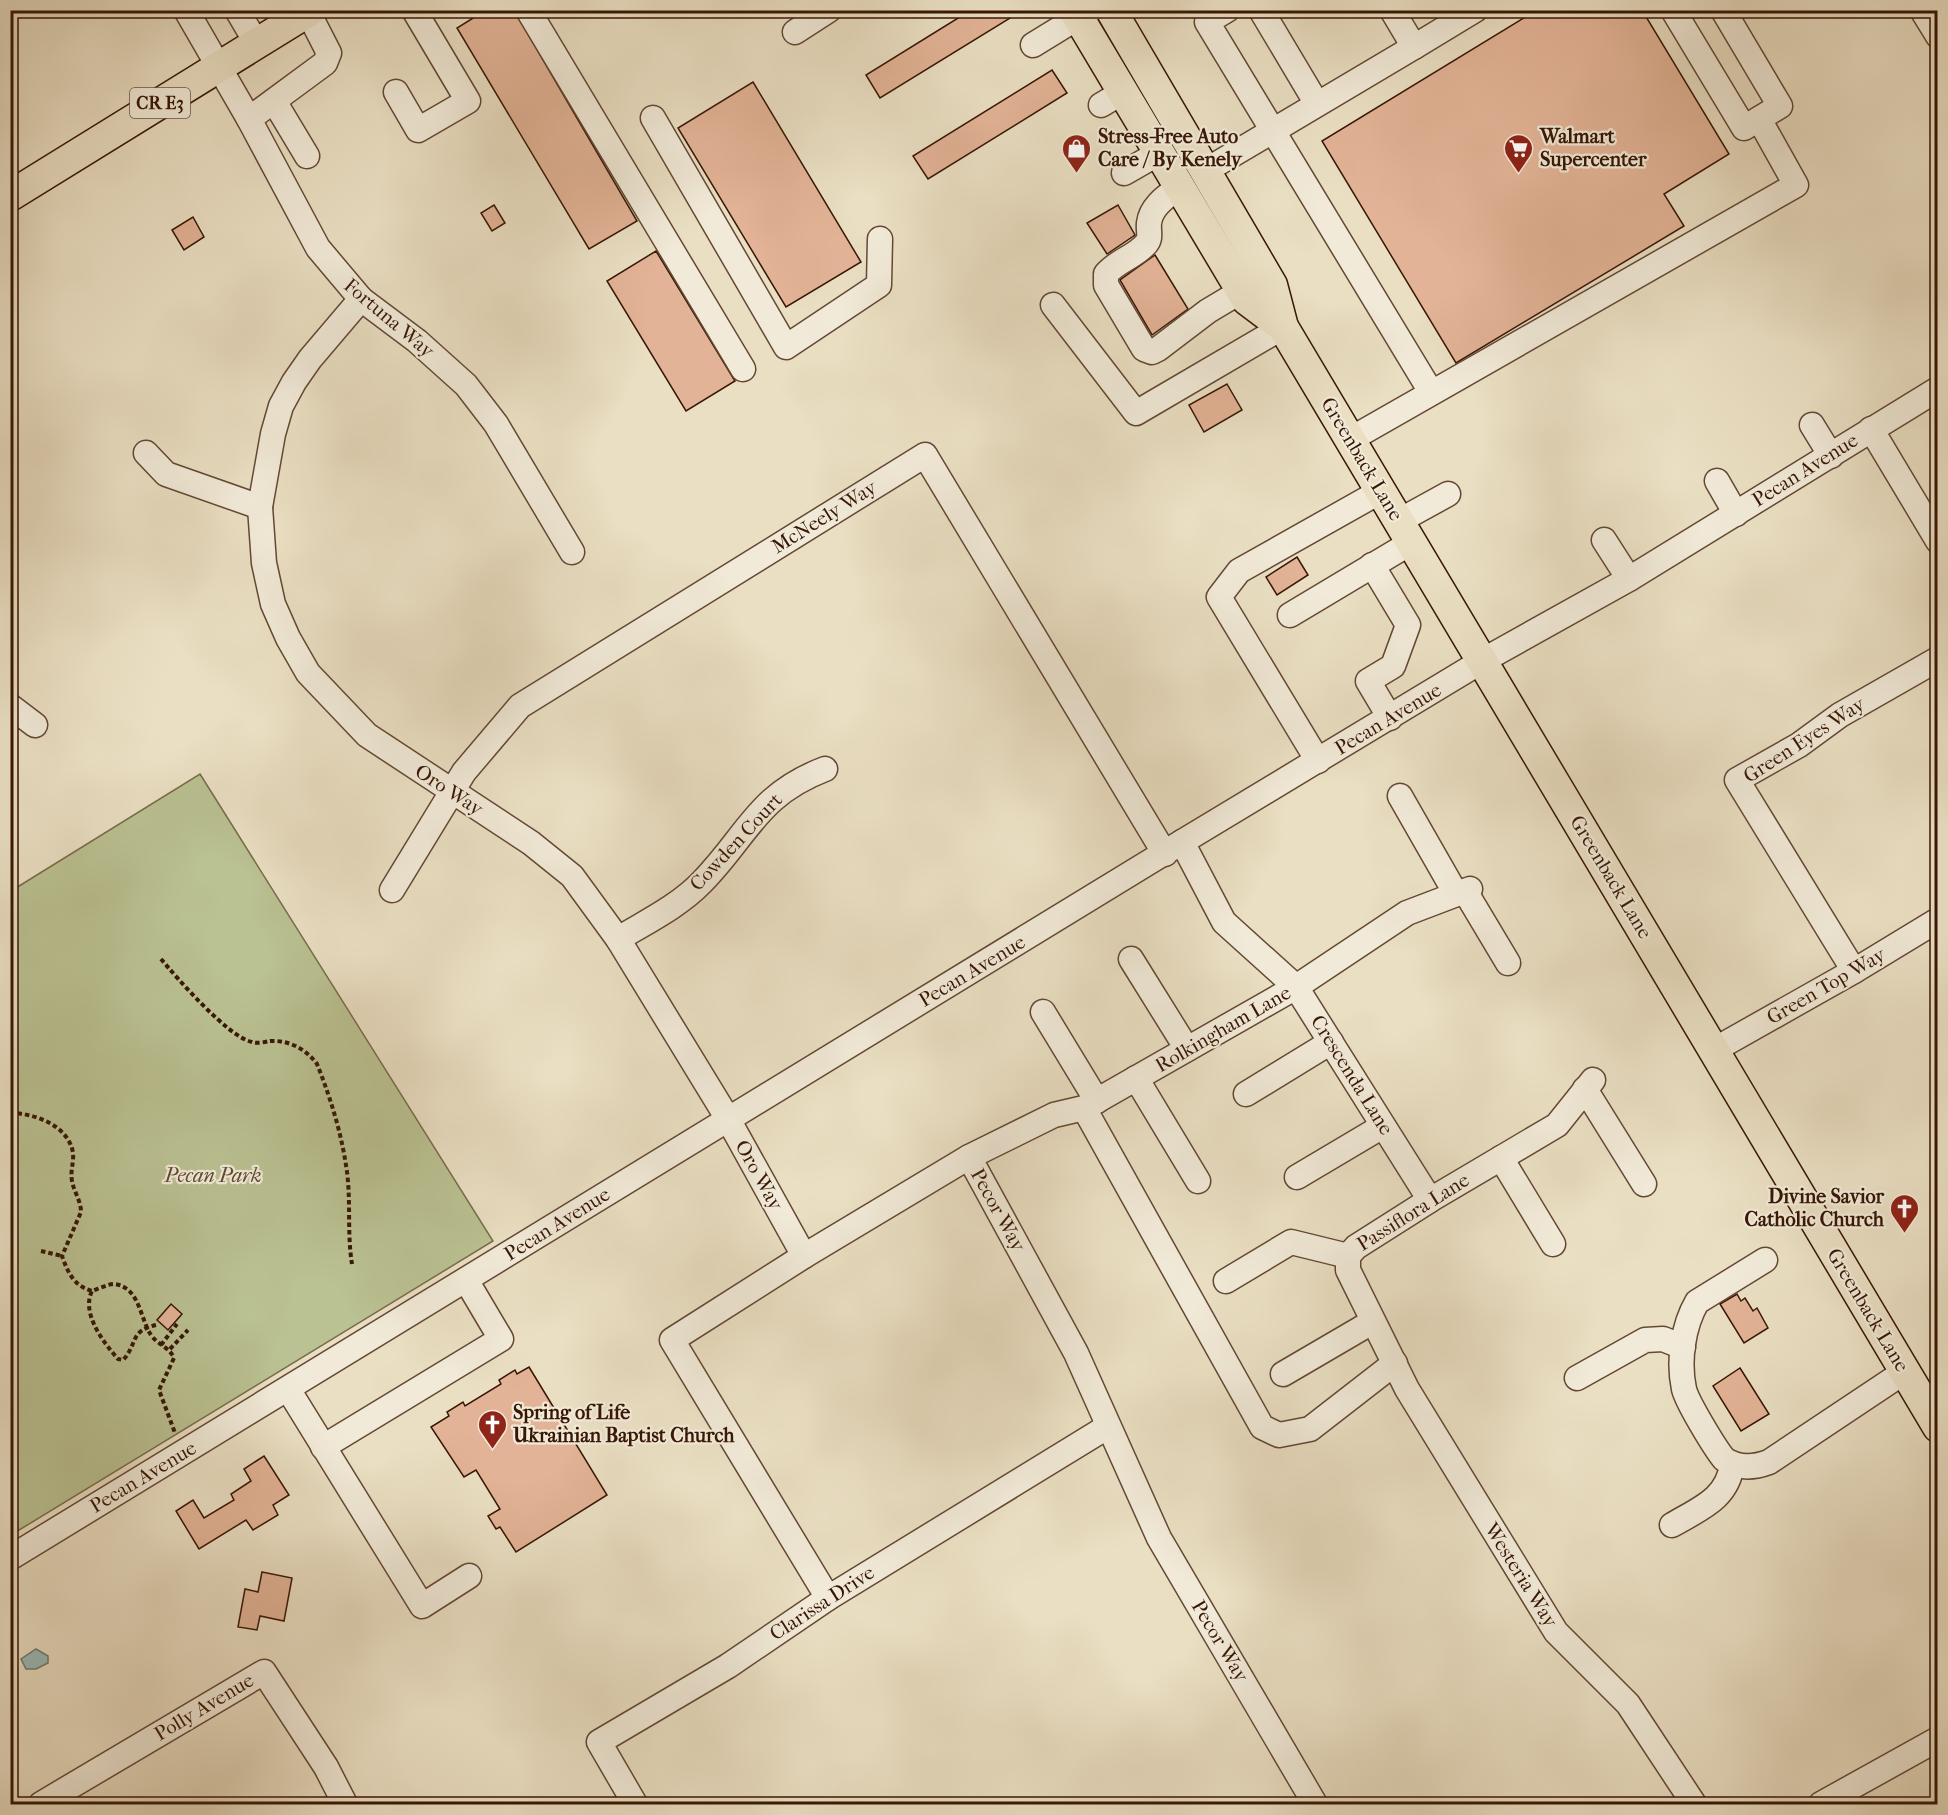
<svg xmlns="http://www.w3.org/2000/svg" width="1948" height="1815" viewBox="0 0 1948 1815" font-family="'IM FELL French Canon',serif">
	<style>
		.green { fill: #bac192; stroke: #786c4b; stroke-width: 1.5 }
		.water { fill: #99bcb9; stroke: #727a71; stroke-width: 1.5 }
		.building { fill: #e2b396; stroke: #371604; stroke-width: 1.5 }
		.lines { fill: none; stroke-linecap: round; stroke-linejoin: round }
		.minor-casing { stroke: #644834; stroke-width: 27 }
		.major-casing { stroke: #371604; stroke-width: 33 }
		.path { stroke: #371604; stroke-width: 4; stroke-dasharray: 4.5 3; stroke-linecap: butt }
		.minor { stroke: #f1ead8; stroke-width: 24 }
		.major { stroke: #eadfc3; stroke-width: 30 }
		.labels { text-anchor: middle; dominant-baseline: central; stroke-width: 4.5; stroke-linejoin: round; paint-order: stroke }
		.shield { fill: #f1ead8; stroke: #6f5644; stroke-width: 1.5 }
		.shield-label { font-size: 18px; font-weight: bold; fill: #371604 }
		.poi-label { font-size: 20px; font-weight: bold; fill: #371604; stroke: #f1ead8; text-anchor: start }
		.street-label { font-size: 20px; fill: #371604; stroke: #f1ead8 }
		.park-label { font-size: 20px; font-style: italic; fill: #5e492f; stroke: #f1ead8 }
	</style>
	<rect width="100%" height="100%" fill="#eadfc3"/>
	<filter id="stains"><feTurbulence type="fractalNoise" baseFrequency=".00333" numOctaves="4"/><feColorMatrix values="0 0 0 0 .2 0 0 0 0 .09 0 0 0 0 .02 0 0 0 .5 -.17"/></filter>
	<radialGradient id="worn" r=".72"><stop offset=".6" stop-color="#630" stop-opacity="0"/><stop offset="1" stop-color="#630" stop-opacity=".3"/></radialGradient>
	<path class="green" d="M200 774 493 1241 11 1535V891Z"/>
	<path class="water" d="M36 1649 48 1656V1663L36 1669H26L21 1659Z"/>
	<g class="building">
		<path d="M486 10H514L637 221 589 249 457 28Z"/>
		<path d="M971 10H1023L880 98 866 75Z"/>
		<path d="M1537 10H1642L1729 154 1664 194 1684 226 1456 363 1322 141Z"/>
		<path d="M1052 70 1067 93 928 179 913 156Z"/>
		<path d="M753 82 861 262 786 307 678 128Z"/>
		<path d="M494 205 505 223 492 231 481 213Z"/>
		<path d="M1118 205 1135 235 1107 254 1087 223Z"/>
		<path d="M193 217 204 237 184 250 172 230Z"/>
		<path d="M656 251 735 381 686 411 607 281Z"/>
		<path d="M1155 255 1188 309 1152 335 1120 280Z"/>
		<path d="M1227 384 1242 410 1204 432 1189 405Z"/>
		<path d="M1297 557 1308 575 1277 595 1266 577Z"/>
		<path d="M1737 1294 1741 1301 1745 1298 1753 1311 1757 1308 1768 1328 1744 1343 1720 1304Z"/>
		<path d="M171 1304 182 1314 168 1330 157 1320Z"/>
		<path d="M529 1367 607 1495 516 1552 500 1527 496 1529 488 1516 500 1509 476 1470 464 1477 431 1427 449 1416 447 1412 463 1402 465 1406 501 1384 499 1380 515 1370 517 1374Z"/>
		<path d="M1740 1368 1769 1414 1741 1431 1713 1386Z"/>
		<path d="M264 1456 289 1495 273 1505 278 1515 253 1530 246 1520 199 1549 176 1511 193 1500 204 1518 234 1500 231 1494 251 1481 244 1469Z"/>
		<path d="M262 1572 292 1578 284 1621 260 1616 257 1630 238 1627 245 1589 258 1592Z"/>
	</g>
	<g class="lines">
		<defs>
			<g id="minor">
				<path d="M186 10 249 119 318 248 361 299 417 341 466 385 496 424 572 552"/>
				<path d="M237 10 257 44"/>
				<path d="M528 10 743 369"/>
				<path d="M1227 10 1207 22 1431 392"/>
				<path d="M1261 10 1317 104"/>
				<path d="M1392 10 1414 47 1475 10"/>
				<path d="M1673 10 1744 128 1780 106 1723 10"/>
				<path d="M1922 10 1938 36"/>
				<path d="M795 32 829 10"/>
				<path d="M1033 45 1090 10"/>
				<path d="M396 92 418 130 468 101 414 10"/>
				<path d="M274 101 307 156"/>
				<path d="M1101 105 1123 92"/>
				<path d="M653 118 786 347 879 285 880 239"/>
				<path d="M249 119 325 63 329 53 308 12"/>
				<path d="M1205 171 1414 47"/>
				<path d="M1124 173 1159 153"/>
				<path d="M1179 187C1167 196 1151 206 1149 223 1148 232 1152 238 1145 245 1134 257 1117 261 1106 274V285L1144 349 1152 352 1158 349 1208 311 1255 283"/>
				<path d="M361 299 310 359 294 382 281 406 273 434 260 507 264 563 273 604 288 638 308 673 367 735 531 843 572 876 618 939 728 1119 804 1256"/>
				<path d="M1053 305 1136 413 1283 327"/>
				<path d="M1812 425 1831 456"/>
				<path d="M1871 429 1938 541"/>
				<path d="M1351 439 1796 185 1759 119"/>
				<path d="M146 453 166 474 260 507"/>
				<path d="M1717 481 1736 514"/>
				<path d="M1399 521 1448 494"/>
				<path d="M1604 540 1629 579"/>
				<path d="M1372 565 1408 625 1393 666 1368 681 1390 718"/>
				<path d="M1290 615 1412 542"/>
				<path d="M10 706 35 725"/>
				<path d="M1318 761 1219 597 1239 571 1381 491"/>
				<path d="M1400 796 1456 894"/>
				<path d="M1182 842 1224 922 1296 987 1430 1200"/>
				<path d="M392 890 464 772 520 706 925 455 1165 854"/>
				<path d="M1465 891 1508 963"/>
				<path d="M618 939C646 922 679 906 702 882 748 835 757 795 825 769"/>
				<path d="M1131 959 1187 1049"/>
				<path d="M1854 971 1737 780 1799 745 1840 715 1938 659"/>
				<path d="M1043 1012 1097 1101"/>
				<path d="M1714 1050 1854 971 1938 920"/>
				<path d="M1136 1078 1198 1181"/>
				<path d="M1593 1080 1557 1125 1430 1200 1356 1247 1348 1256V1270L1407 1389 1556 1632 1628 1704 1694 1804"/>
				<path d="M1585 1089 1644 1184"/>
				<path d="M1246 1094 1331 1042"/>
				<path d="M1084 1108 1262 1427 1279 1435 1310 1429 1395 1363"/>
				<path d="M969 1157 1054 1115 1084 1108 1296 987 1407 913 1470 889"/>
				<path d="M1501 1158 1553 1244"/>
				<path d="M1297 1177 1383 1126"/>
				<path d="M1765 1260 1697 1302C1683 1326 1678 1361 1684 1389 1687 1402 1715 1448 1724 1459 1738 1469 1753 1468 1769 1462L1904 1372"/>
				<path d="M1226 1281 1291 1242 1348 1256"/>
				<path d="M1283 1374 1372 1322"/>
				<path d="M1577 1378 1645 1340 1663 1339 1683 1347"/>
				<path d="M288 1389 422 1606 469 1576"/>
				<path d="M323 1447 501 1339 466 1280"/>
				<path d="M1672 1525C1699 1509 1728 1499 1732 1464"/>
				<path d="M10 1558 1182 842 1482 661 1629 579 1938 389"/>
				<path d="M828 1598 672 1340 804 1256 969 1157 1076 1353 1159 1538 1315 1804"/>
				<path d="M41 1804 264 1672 326 1767 345 1804"/>
				<path d="M635 1804 599 1742 728 1666 828 1598 1107 1427"/>
				<path d="M1821 1804 1938 1739"/>
			</g>
			<g id="major">
				<path d="M1074 10 1247 300 1283 327"/>
				<path d="M1111 10 1272 285 1283 327 1938 1427"/>
				<path d="M10 196 311 10"/>
			</g>
		</defs>
		<use href="#minor" class="minor-casing"/>
		<use href="#major" class="major-casing"/>
		<g class="path">
			<path d="M161 959C177 978 228 1037 252 1042 257 1044 265 1042 270 1041 289 1040 306 1049 317 1064 331 1099 342 1135 347 1172 351 1203 347 1234 352 1264"/>
			<path d="M10 1113C35 1113 69 1126 73 1153 74 1163 70 1171 72 1181 74 1192 81 1201 81 1212L62 1256C68 1273 74 1286 92 1291"/>
			<path d="M41 1251 62 1256"/>
			<path d="M156 1325C129 1331 138 1344 123 1360L118 1359C103 1342 81 1313 92 1291 98 1289 108 1284 114 1284 140 1287 140 1319 151 1335 158 1345 169 1347 174 1358L159 1390 175 1433"/>
			<path d="M161 1345 177 1324"/>
			<path d="M170 1349 188 1330"/>
		</g>
		<use href="#minor" class="minor"/>
		<use href="#major" class="major"/>
	</g>
	<defs>
		<symbol id="shop-pin" viewBox="-11 -11 22 30"><path d="M0 17L-7.5 6A9.5 9.5 0 1 1 7.5 6Z" fill="#8f2418" stroke="#f1ead8"/><path d="M-5-2.5h2.3a2.7 3.5 0 0 1 5.4 0H5L5.5 6h-11ZM-1.5-2.5h3a1.5 2.3 0 0 0-3 0Z" fill="#fff"/></symbol>
		<symbol id="supermarket-pin" viewBox="-11 -11 22 30"><path d="M0 17L-7.5 6A9.5 9.5 0 1 1 7.5 6Z" fill="#8f2418" stroke="#f1ead8"/><path d="M-6-5.5h2.5l.6 2H6L4.5 2H-2.5L-4.4-4H-6ZM-1.5 3.2a1.3 1.3 0 1 0 .1 0ZM3 3.2a1.3 1.3 0 1 0 .1 0Z" fill="#fff"/></symbol>
		<symbol id="church-pin" viewBox="-11 -11 22 30"><path d="M0 17L-7.5 6A9.5 9.5 0 1 1 7.5 6Z" fill="#8f2418" stroke="#f1ead8"/><path d="M-1.2-6h2.4v3.5h3.3v2.4h-3.3V6h-2.4V-.1h-3.3v-2.4h3.3Z" fill="#fff"/></symbol>
	</defs>
	<g fill-rule="evenodd">
		<use href="#shop-pin" x="1060" y="132" width="33" height="45"/>
		<use href="#supermarket-pin" x="1502" y="132" width="33" height="45"/>
		<use href="#church-pin" x="1888" y="1192" width="33" height="45"/>
		<use href="#church-pin" x="476" y="1408" width="33" height="45"/>
	</g>
	<g class="labels">
		<rect class="shield" x="130" y="88" width="60" height="30" rx="4.5"/>
		<g class="shield-label">
			<text x="160" y="103">CR E3</text>
		</g>
		<g class="poi-label">
			<text x="1098" y="136">Stress-Free Auto<tspan x="1098" dy="23">Care / By Kenely</tspan></text>
			<text x="1540" y="136">Walmart<tspan x="1540" dy="23">Supercenter</tspan></text>
			<text x="1884" y="1196" text-anchor="end">Divine Savior<tspan x="1884" dy="23">Catholic Church</tspan></text>
			<text x="513" y="1412">Spring of Life<tspan x="513" dy="23">Ukrainian Baptist Church</tspan></text>
		</g>
		<g class="street-label">
			<text transform="translate(389 318) rotate(40)">Fortuna Way</text>
			<text transform="translate(1362 459) rotate(59)">Greenback Lane</text>
			<text transform="translate(1805 470) rotate(-32)">Pecan Avenue</text>
			<text transform="translate(824 517) rotate(-32)">McNeely Way</text>
			<text transform="translate(1388 719) rotate(-31)">Pecan Avenue</text>
			<text transform="translate(1804 740) rotate(-33)">Green Eyes Way</text>
			<text transform="translate(449 790) rotate(33)">Oro Way</text>
			<text transform="translate(736 842) rotate(-47)">Cowden Court</text>
			<text transform="translate(1611 877) rotate(59)">Greenback Lane</text>
			<text transform="translate(972 971) rotate(-31)">Pecan Avenue</text>
			<text transform="translate(1826 986) rotate(-30)">Green Top Way</text>
			<text transform="translate(1223 1029) rotate(-30)">Rolkingham Lane</text>
			<text transform="translate(1352 1075) rotate(58)">Crescenda Lane</text>
			<text transform="translate(759 1175) rotate(61)">Oro Way</text>
			<text transform="translate(998 1210) rotate(61)">Pecor Way</text>
			<text transform="translate(1413 1212) rotate(-32)">Passiflora Lane</text>
			<text transform="translate(557 1224) rotate(-32)">Pecan Avenue</text>
			<text transform="translate(1868 1310) rotate(59)">Greenback Lane</text>
			<text transform="translate(143 1477) rotate(-31)">Pecan Avenue</text>
			<text transform="translate(1521 1575) rotate(58)">Westeria Way</text>
			<text transform="translate(822 1603) rotate(-33)">Clarissa Drive</text>
			<text transform="translate(1220 1641) rotate(59)">Pecor Way</text>
			<text transform="translate(204 1707) rotate(-31)">Polly Avenue</text>
		</g>
		<g class="park-label">
			<text x="213" y="1175">Pecan Park</text>
		</g>
	</g>
	<rect width="1948" height="1815" fill="none" stroke="#eadfc3" stroke-width="36"/>
	<rect x="12" y="12" width="1924" height="1791" fill="none" stroke="#371604" stroke-width="3"/>
	<rect x="18" y="18" width="1912" height="1779" fill="none" stroke="#371604" stroke-width="1.5"/>
	<rect width="100%" height="100%" filter="url(#stains)"/>
	<rect width="100%" height="100%" fill="url(#worn)"/>
</svg>
